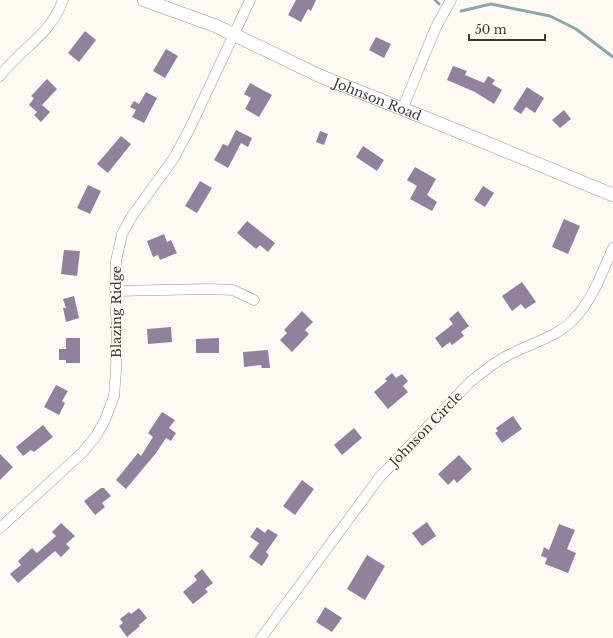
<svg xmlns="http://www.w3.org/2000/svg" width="613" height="638" viewBox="0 0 613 638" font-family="'Libre Baskerville',serif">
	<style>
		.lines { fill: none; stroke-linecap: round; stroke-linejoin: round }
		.stream { stroke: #8ba8aa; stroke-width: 3 }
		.building { fill: #91819d }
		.minor-casing { stroke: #9a938e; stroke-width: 11 }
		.tertiary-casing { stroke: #9a938e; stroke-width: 14 }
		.minor { stroke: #fff; stroke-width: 10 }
		.tertiary { stroke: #fff; stroke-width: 13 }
		.labels { text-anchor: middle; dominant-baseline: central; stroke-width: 3.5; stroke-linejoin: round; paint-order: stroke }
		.street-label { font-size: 13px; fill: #3a3835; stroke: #fff9f4 }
	</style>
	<rect width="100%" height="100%" fill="#fff9f4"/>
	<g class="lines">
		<g class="stream">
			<path d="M435 0 439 4"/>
			<path d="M461 11 491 4 550 16 576 29 613 57"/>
		</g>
	</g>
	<g class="building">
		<path d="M296 0H316L311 11 308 9 301 22 288 15Z"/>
		<path d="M85 31 96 40 79 62 68 53Z"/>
		<path d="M376 37 391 44 384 58 369 50Z"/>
		<path d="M166 49 178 56 165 78 153 71Z"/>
		<path d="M453 66 467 71 465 75 484 83 488 76 495 80 492 84 502 90 494 104 475 92 447 80Z"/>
		<path d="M47 79 57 89 42 105 50 112 41 122 34 115 37 112 29 105 34 98 31 96Z"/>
		<path d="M250 83 272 95 259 117 245 109 251 98 244 94Z"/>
		<path d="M527 87 544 98 535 113 526 107 521 114 513 109Z"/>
		<path d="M146 92 157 98 144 123 132 117 136 110 130 107 134 101 139 104Z"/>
		<path d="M564 110 571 119 560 128 552 120Z"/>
		<path d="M236 130 252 138 248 147 241 143 228 168 214 160 223 144 228 146Z"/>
		<path d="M320 131 328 134 324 145 316 142Z"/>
		<path d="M121 136 131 144 108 173 97 164Z"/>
		<path d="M363 146 384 160 377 171 356 157Z"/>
		<path d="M415 167 436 179 427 195 437 202 432 211 410 199 417 186 407 180Z"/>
		<path d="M200 181 212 188 197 213 185 206Z"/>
		<path d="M88 185 101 191 90 214 77 208Z"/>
		<path d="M483 186 494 193 485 207 474 200Z"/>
		<path d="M564 219 580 226 568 254 552 247Z"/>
		<path d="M247 221 275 243 268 252 260 245 256 249 237 233Z"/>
		<path d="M164 234 167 242 171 240 177 253 160 260 158 255 153 257 147 241Z"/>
		<path d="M64 250 80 251 77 276 61 274Z"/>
		<path d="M522 282 536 302 525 309 521 304 512 311 502 296Z"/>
		<path d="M74 296 79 318 66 322 63 308H66L63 299Z"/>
		<path d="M302 311 313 322 305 330 309 334 292 352 280 340 287 333 284 330Z"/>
		<path d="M458 311 469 326 461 332 464 336 452 345 450 342 442 348 435 338 453 324 449 319Z"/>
		<path d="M171 327 172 342 148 344 147 329Z"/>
		<path d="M66 338H80V363H66V360H59V349H66Z"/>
		<path d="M219 338V353H196V339Z"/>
		<path d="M268 350 270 368H262L261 365 244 367 243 352Z"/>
		<path d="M392 373 396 378 402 374 408 381 403 386 408 392 388 409 374 392 387 381 385 379Z"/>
		<path d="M56 385 68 391 62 401 65 403 59 415 44 407Z"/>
		<path d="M162 412 175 420 169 428 176 433 171 441 166 438 156 453 126 489 116 480 138 453 141 456 153 437 148 433Z"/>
		<path d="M513 416 522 429 502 443 495 433 498 431 496 428Z"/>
		<path d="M43 425 53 437 34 452 31 450 23 456 16 447Z"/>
		<path d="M354 428 362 438 342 455 334 445Z"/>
		<path d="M0 454 13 467 0 480Z"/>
		<path d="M459 455 472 469 457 483 454 479 448 485 438 474Z"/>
		<path d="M302 480 314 489 295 515 283 506Z"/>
		<path d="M101 488H104L111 496 102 503 105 507 95 515 84 501Z"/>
		<path d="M427 522 436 536 422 546 412 533Z"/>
		<path d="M61 523 75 536 66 544 70 548 61 557 55 551 18 583 10 574 21 565 18 561 32 548 37 553 56 536 52 532Z"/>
		<path d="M559 524 575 530 567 549 576 553 568 573 545 564 547 558 541 556 544 547 549 550Z"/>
		<path d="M257 527 265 533 268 529 278 535 266 552 269 555 262 566 249 557 259 543 250 537Z"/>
		<path d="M367 555 385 566 365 600 347 589Z"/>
		<path d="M202 569 213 583 205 589 208 592 193 604 183 592 197 580 194 576Z"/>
		<path d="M325 607 342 618 332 632 316 622Z"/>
		<path d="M139 608 147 618 139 625 140 626 127 637 119 626 123 623 120 619 129 612 131 614Z"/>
	</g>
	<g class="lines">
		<defs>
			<g id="minor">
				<path d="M0 76C21 48 50 36 63 0"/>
				<path d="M402 110 436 27 451 0"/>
				<path d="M115 291 209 289 233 290 254 300"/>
				<path d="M0 528 83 452 96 436 105 420 114 396 116 370 117 333 115 291 116 261 122 234 132 216 174 158 190 128 250 0"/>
				<path d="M261 638 379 478 469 383C480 374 491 365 503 358 525 345 556 338 573 320 592 301 602 273 613 248"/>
			</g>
			<g id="tertiary">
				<path id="s1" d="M144 0 216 26 320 76 438 123 613 195"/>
			</g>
		</defs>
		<use href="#minor" class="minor-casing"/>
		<use href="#tertiary" class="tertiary-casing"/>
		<use href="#minor" class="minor"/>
		<use href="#tertiary" class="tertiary"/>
	</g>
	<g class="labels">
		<g class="street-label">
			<text stroke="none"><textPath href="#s1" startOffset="254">Johnson Road</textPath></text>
			<text transform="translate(116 312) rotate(-90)">Blazing Ridge</text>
			<text transform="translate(426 429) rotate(-46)">Johnson Circle</text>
		</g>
	</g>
	<path d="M469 34v6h76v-6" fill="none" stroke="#3a3835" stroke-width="2"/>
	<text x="475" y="34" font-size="12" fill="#3a3835" stroke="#fff9f4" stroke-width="3" paint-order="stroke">50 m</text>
</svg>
